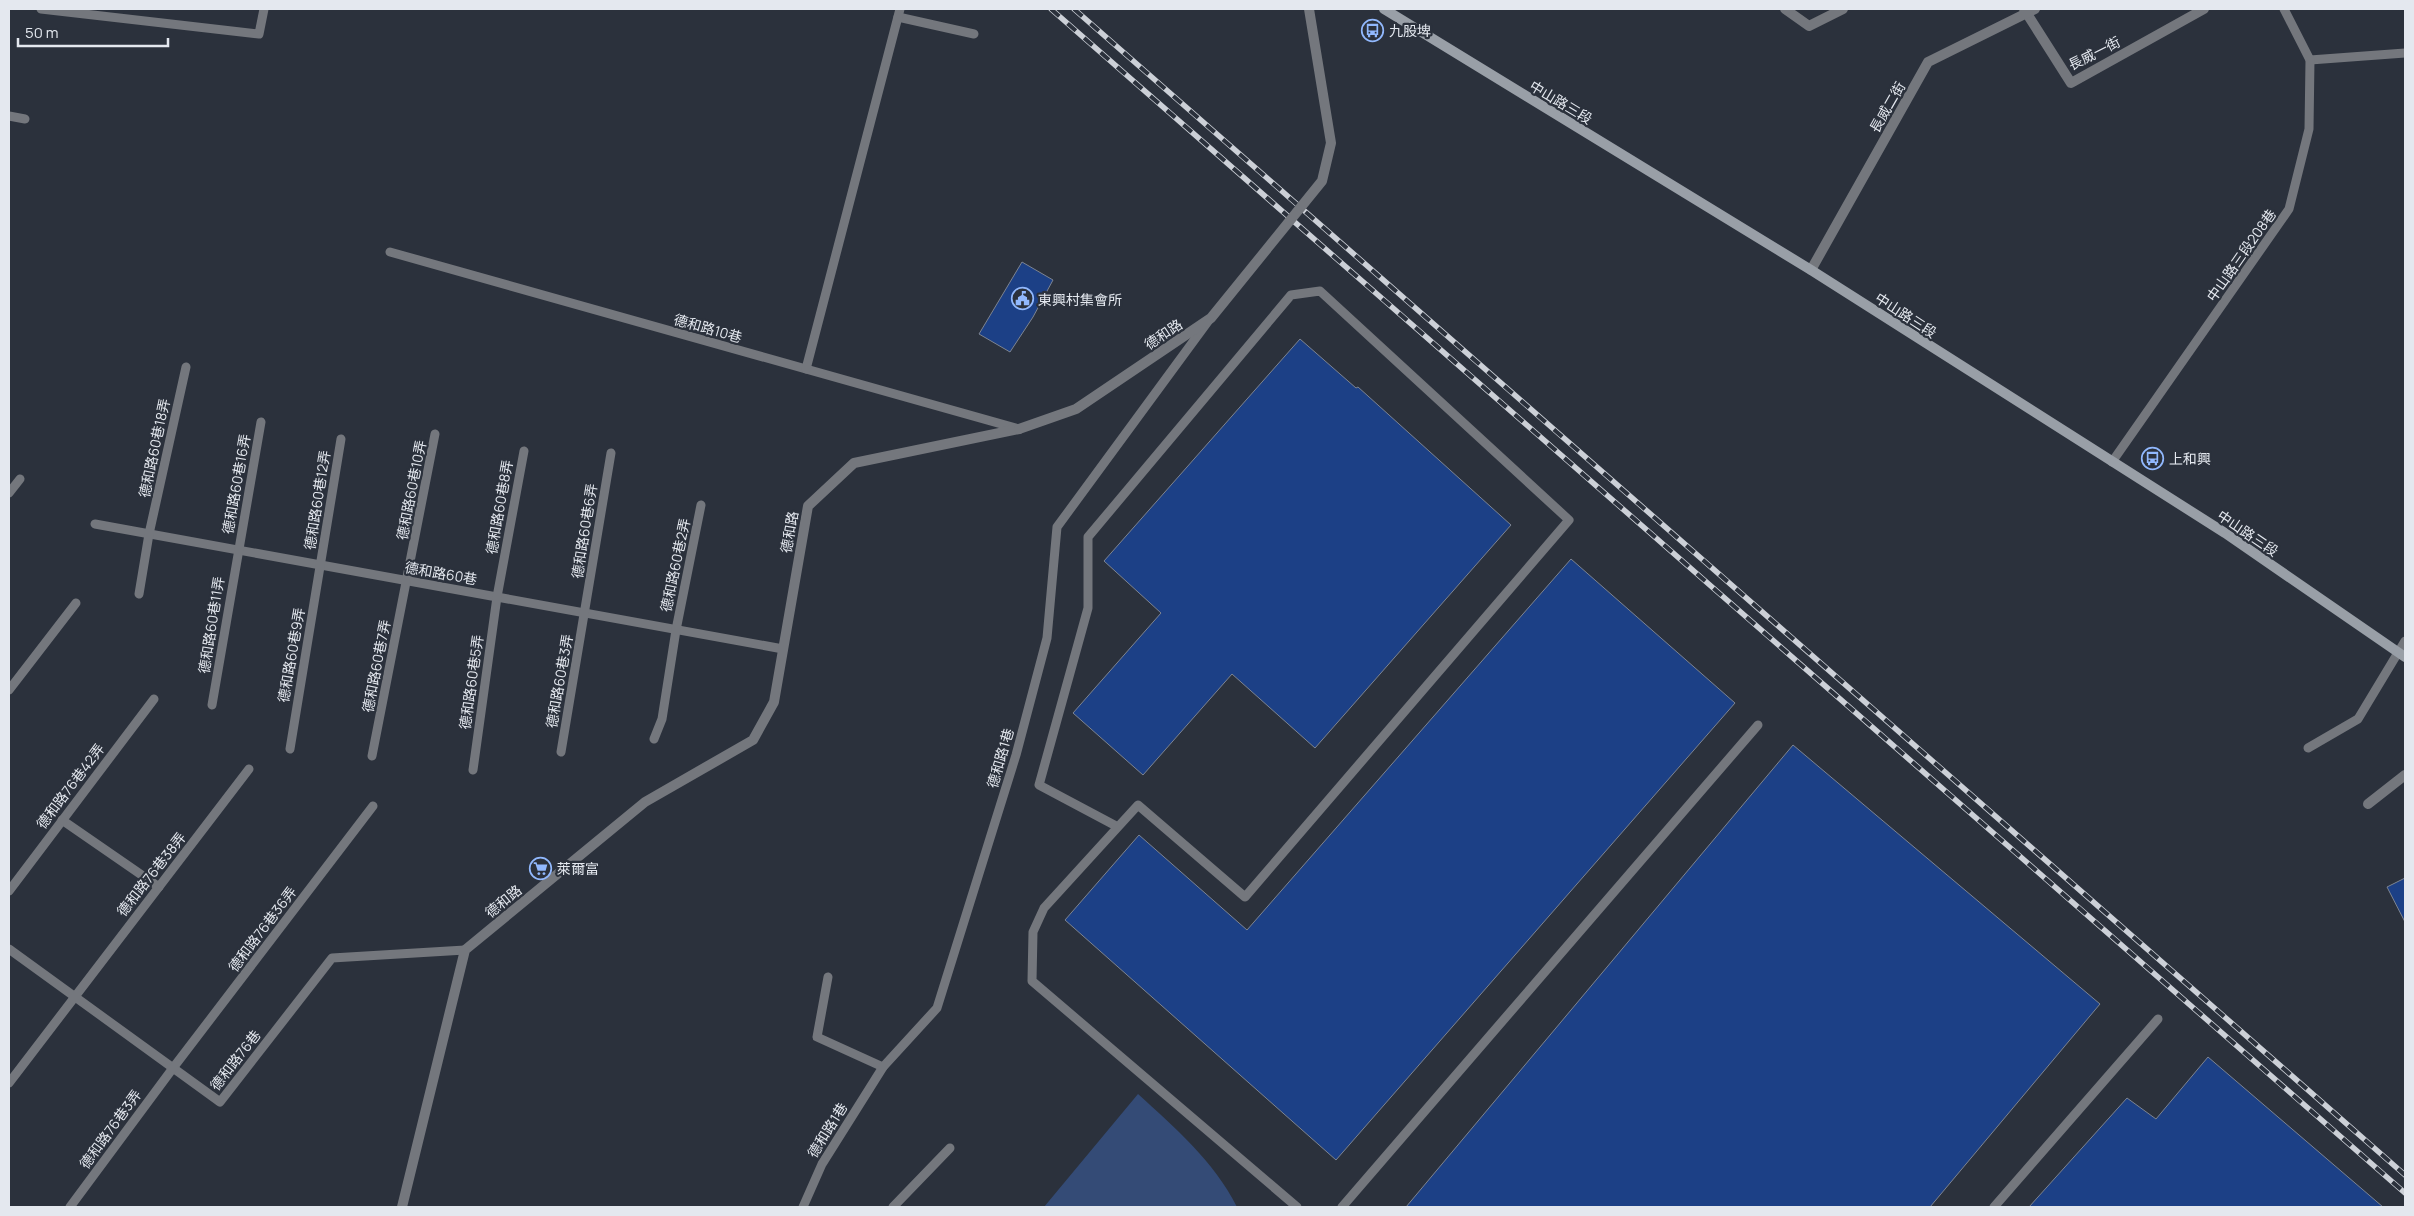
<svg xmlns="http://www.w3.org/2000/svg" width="2414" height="1216" viewBox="0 0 2414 1216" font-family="Manrope,'Noto Sans TC',sans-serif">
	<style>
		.green { fill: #344b76 }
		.building { fill: #1c4086; stroke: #7d8491 }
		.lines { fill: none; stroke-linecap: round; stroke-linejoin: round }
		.lane { stroke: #74777d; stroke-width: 9 }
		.street { stroke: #74777d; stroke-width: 10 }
		.secondary { stroke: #999fa7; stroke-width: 10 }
		.rail-casing { stroke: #ccd0d7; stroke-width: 5.5 }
		.rail { stroke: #2b313c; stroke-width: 4; stroke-dasharray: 11; stroke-linecap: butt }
		.street-bridge { stroke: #74777d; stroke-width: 10 }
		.labels { text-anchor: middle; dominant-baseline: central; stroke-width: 4.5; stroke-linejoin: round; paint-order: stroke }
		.poi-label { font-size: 14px; fill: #e4e8ef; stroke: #2b313c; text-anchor: start }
		.street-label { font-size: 14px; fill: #e4e8ef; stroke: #2b313c }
	</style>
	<rect width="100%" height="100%" fill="#2b313c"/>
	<path class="green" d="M1138 1094C1175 1128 1214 1161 1237 1207H1044Z"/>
	<g class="building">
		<path d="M1022 262 1053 280 1033 317 1010 352 979 334Z"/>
		<path d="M1300 339 1356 388 1358 387 1511 525 1315 748 1232 674 1143 775 1073 713 1161 613 1104 561Z"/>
		<path d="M1571 559 1735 703 1336 1160 1065 920 1139 835 1247 930Z"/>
		<path d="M1793 745 2100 1004 1930 1207H1406Z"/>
		<path d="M2405 878V922L2387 887Z"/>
		<path d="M2208 1057 2383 1207H2029L2127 1098 2156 1119Z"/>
	</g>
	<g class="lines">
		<g class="lane">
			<path d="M41 9 259 34 264 9"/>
			<path d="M898 17 974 34"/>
			<path d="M2310 60 2405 53"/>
			<path d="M9 116 25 119"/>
			<path d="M390 252 1019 429"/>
			<path d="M806 369 900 9"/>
			<path d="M2112 462 2289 209 2309 129 2310 60 2284 9"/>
			<path d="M9 493 20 479"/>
			<path d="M95 524 783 649"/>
			<path d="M139 594 149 534 186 367"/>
			<path d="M9 690 76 603"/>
			<path d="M212 705 261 422"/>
			<path d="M654 739 662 719 676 630 701 505"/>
			<path d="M2308 748 2358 719 2405 641"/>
			<path d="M290 749 341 439"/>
			<path d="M561 752 611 453"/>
			<path d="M372 756 435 434"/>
			<path d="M473 770 497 597 524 451"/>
			<path d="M62 820 159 887"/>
			<path d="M1118 827 1039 785 1088 608V537L1291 295 1320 291 1569 520 1245 897 1138 805 1044 908 1033 932 1032 981 1297 1207"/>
			<path d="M9 891 154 699"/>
			<path d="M9 949 220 1102 332 958 465 950"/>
			<path d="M828 977 817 1037 883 1067"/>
			<path d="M9 1083 249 769"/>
			<path d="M70 1207 173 1068 373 806"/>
			<path d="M803 1207 822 1164 883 1067 937 1008 1016 755 1047 638 1057 527 1209 320"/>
			<path d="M893 1207 950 1148"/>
			<path d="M1342 1207 1758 725"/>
			<path d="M1994 1207 2158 1019"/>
		</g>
		<g class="street">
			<path d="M1785 9 1809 26 1843 9"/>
			<path d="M2024 9 2071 83 2204 9"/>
			<path d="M1811 270 1928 62 2035 9"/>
			<path d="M2368 804 2405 775"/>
			<path d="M402 1207 465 950 645 802 753 740 774 702 808 506 854 463 1019 429"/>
		</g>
		<path class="secondary" d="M1384 9 1811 270 2225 533 2405 657"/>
		<defs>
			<g id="rail">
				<path d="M1051 9 2405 1193"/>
				<path d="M1074 9 2405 1175"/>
			</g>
		</defs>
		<use href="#rail" class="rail-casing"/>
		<use href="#rail" class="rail"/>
		<path class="street-bridge" d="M1019 429 1076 409 1211 318 1322 181 1331 143 1309 9"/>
	</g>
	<defs>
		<symbol id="bus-ring" viewBox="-11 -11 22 22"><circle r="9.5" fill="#2b313c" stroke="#91b8fd" stroke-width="1.5"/><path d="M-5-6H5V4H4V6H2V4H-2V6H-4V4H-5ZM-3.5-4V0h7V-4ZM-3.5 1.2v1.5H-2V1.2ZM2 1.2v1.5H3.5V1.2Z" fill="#91b8fd"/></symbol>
		<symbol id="civic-ring" viewBox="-11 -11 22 22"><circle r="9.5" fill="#2b313c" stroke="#91b8fd" stroke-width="1.5"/><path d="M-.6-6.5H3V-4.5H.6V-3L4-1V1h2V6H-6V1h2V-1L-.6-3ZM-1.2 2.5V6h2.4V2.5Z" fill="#91b8fd"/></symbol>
		<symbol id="supermarket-ring" viewBox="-11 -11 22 22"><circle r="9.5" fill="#2b313c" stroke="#91b8fd" stroke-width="1.5"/><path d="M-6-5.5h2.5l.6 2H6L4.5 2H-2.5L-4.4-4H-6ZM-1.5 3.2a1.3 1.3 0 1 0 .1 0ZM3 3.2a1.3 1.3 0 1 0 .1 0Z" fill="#91b8fd"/></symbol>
	</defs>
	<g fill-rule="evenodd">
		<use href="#bus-ring" x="1360" y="18" width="25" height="25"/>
		<use href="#civic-ring" x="1010" y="286" width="25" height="25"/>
		<use href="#bus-ring" x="2140" y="446" width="25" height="25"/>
		<use href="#supermarket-ring" x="528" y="856" width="25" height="25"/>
	</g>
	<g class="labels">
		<g class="poi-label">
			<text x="1389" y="30">九股埤</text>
			<text x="1038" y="299">東興村集會所</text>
			<text x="2169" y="458">上和興</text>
			<text x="557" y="868">萊爾富</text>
		</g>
		<g class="street-label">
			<text transform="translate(2094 53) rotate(-27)">長威一街</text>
			<text transform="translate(1561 102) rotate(31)">中山路三段</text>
			<text transform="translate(1887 107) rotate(-60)">長威二街</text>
			<text transform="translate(2241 255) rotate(-55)">中山路三段208巷</text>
			<text transform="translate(1906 315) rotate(33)">中山路三段</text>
			<text transform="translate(708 328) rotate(16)">德和路10巷</text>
			<text transform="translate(1163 334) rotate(-34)">德和路</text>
			<text transform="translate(154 448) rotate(-78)">德和路60巷18弄</text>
			<text transform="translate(236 484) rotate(-80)">德和路60巷16弄</text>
			<text transform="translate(411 490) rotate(-79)">德和路60巷10弄</text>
			<text transform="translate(317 500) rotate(-81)">德和路60巷12弄</text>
			<text transform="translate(499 507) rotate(-80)">德和路60巷8弄</text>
			<text transform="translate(584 531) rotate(-81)">德和路60巷6弄</text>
			<text transform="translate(789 532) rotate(-80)">德和路</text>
			<text transform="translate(2248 533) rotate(34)">中山路三段</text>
			<text transform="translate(675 565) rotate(-78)">德和路60巷2弄</text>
			<text transform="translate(441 573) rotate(10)">德和路60巷</text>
			<text transform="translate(211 625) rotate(-81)">德和路60巷11弄</text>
			<text transform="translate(291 655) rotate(-80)">德和路60巷9弄</text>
			<text transform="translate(376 666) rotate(-79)">德和路60巷7弄</text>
			<text transform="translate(559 681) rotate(-80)">德和路60巷3弄</text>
			<text transform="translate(471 682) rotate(-82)">德和路60巷5弄</text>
			<text transform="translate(1000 758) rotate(-74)">德和路1巷</text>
			<text transform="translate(70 786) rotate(-53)">德和路76巷42弄</text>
			<text transform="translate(151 874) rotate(-52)">德和路76巷38弄</text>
			<text transform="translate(503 901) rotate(-39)">德和路</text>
			<text transform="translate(262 929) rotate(-53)">德和路76巷36弄</text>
			<text transform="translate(235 1060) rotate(-52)">德和路76巷</text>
			<text transform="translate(110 1129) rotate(-54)">德和路76巷3弄</text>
			<text transform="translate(827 1130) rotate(-58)">德和路1巷</text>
		</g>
	</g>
	<rect width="2414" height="1216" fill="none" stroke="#e4e8ef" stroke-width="20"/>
	<path d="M18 38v8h150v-8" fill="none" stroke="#e4e8ef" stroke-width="2.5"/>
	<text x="25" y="38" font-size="15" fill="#e4e8ef" stroke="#2b313c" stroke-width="4" paint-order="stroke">50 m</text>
</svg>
